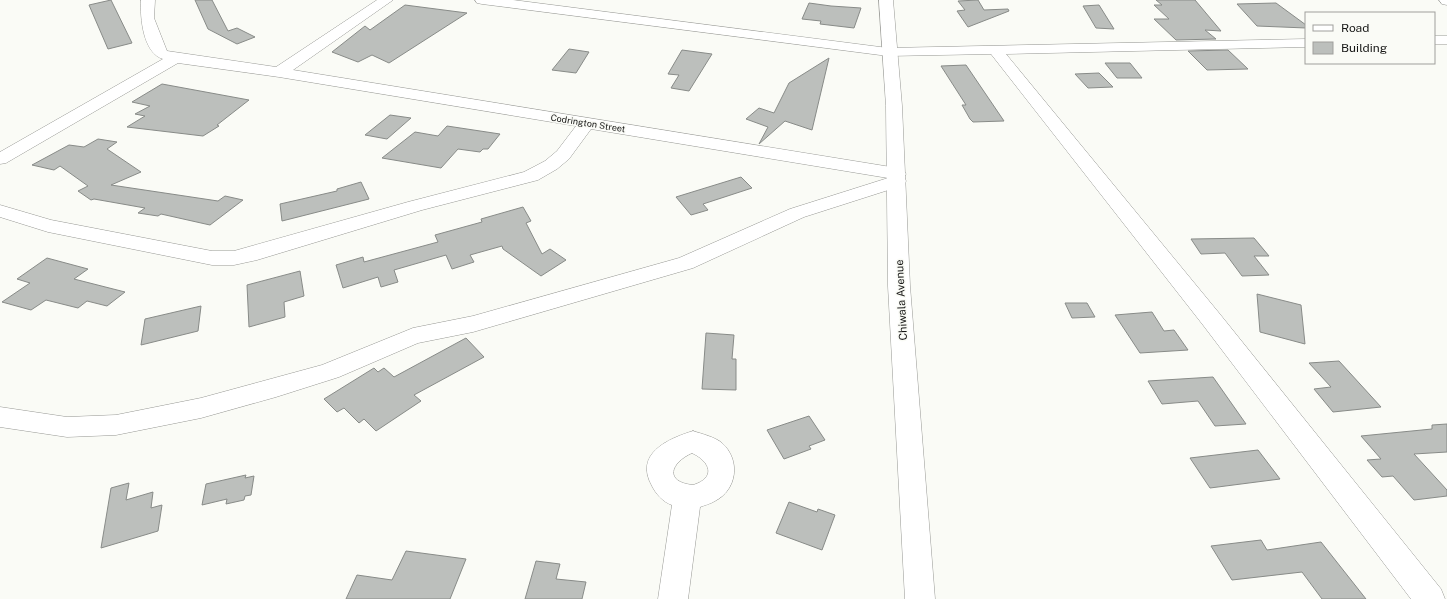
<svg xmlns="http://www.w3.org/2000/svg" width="1447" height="599" viewBox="0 0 1447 599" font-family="'Public Sans',sans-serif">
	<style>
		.building { fill: #bcbfbc; stroke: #888b88 }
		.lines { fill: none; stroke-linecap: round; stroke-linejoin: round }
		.minor-casing { stroke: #979894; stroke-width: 1 }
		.major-casing { stroke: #979894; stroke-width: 1 }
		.minor { fill: #fff; fill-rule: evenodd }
		.major { fill: #fff; fill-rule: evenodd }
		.labels { text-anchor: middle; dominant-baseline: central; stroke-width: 3; stroke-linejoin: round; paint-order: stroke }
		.far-street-label { font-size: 9px; fill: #161615; stroke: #fafbf6 }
		.street-label { font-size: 11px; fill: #161615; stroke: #fafbf6 }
	</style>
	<rect width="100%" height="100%" fill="#fafbf6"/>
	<g class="building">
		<path d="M111 0 132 43 108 49 89 5Z"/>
		<path d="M195 0H212L228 31 237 28 255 37 237 44 208 29Z"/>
		<path d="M978 0 984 10 1008 9 1009 11 968 27 957 11 965 10 958 1Z"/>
		<path d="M1156 0H1195L1221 31 1205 30 1216 39 1176 40 1154 19H1169L1154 5H1162Z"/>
		<path d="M809 3 831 6 861 8 854 28 820 24 821 21 802 19Z"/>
		<path d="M1276 3 1306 25V28L1257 26 1237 4Z"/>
		<path d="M405 5 467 13 389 63 372 55 358 62 332 52 365 26 370 30Z"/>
		<path d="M1099 5 1114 29 1096 28 1083 6Z"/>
		<path d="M569 49 589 52 576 73 552 70Z"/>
		<path d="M682 50 712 54 689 91 671 88 679 75 668 74Z"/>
		<path d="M1228 50 1248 69 1207 70 1188 51Z"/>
		<path d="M829 58 812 130 785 121 759 144 768 127 746 119 759 108 774 113 789 83Z"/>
		<path d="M1105 63H1130L1142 78H1117Z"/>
		<path d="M966 65 1004 121 973 122 970 119 962 105H966L941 66Z"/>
		<path d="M1099 73 1113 87 1088 88 1075 74Z"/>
		<path d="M162 84 249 100 217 125 219 126 203 136 127 127 145 116 135 114 150 106 132 102Z"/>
		<path d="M390 115 411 118 387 139 365 135Z"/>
		<path d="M447 126 500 134 488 149H483L480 152 458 149 441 168 382 158 415 132 438 136Z"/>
		<path d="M98 139 117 142 107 149 141 172 111 185 218 201 225 196 243 200 210 225 161 214 158 216 138 213 145 208 94 199 91 200 78 191 88 186 60 166 54 170 32 165 69 145 84 147Z"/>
		<path d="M741 177 752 188 703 204 708 210 691 215 676 197Z"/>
		<path d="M361 182 369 199 282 221 280 204 337 191V189Z"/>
		<path d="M523 207 531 221 526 223 542 254 550 249 566 260 541 276 503 249 502 246 470 255 474 262 452 269 446 255 394 270 398 282 381 287 378 277 343 288 336 265 363 257 364 262 438 242 435 235 482 222 481 219Z"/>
		<path d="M1254 238 1269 256H1254L1269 275 1242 276 1225 253 1201 254 1191 239Z"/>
		<path d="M47 258 88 269 74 279 125 292 107 306 87 301 78 308 46 300 31 310 2 302 30 283 17 279Z"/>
		<path d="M300 271 304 296 284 302 285 317 249 327 247 285Z"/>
		<path d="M1257 294 1301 305 1305 344 1260 332Z"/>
		<path d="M1065 303H1087L1095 317 1072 318Z"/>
		<path d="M201 306 198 331 141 345 145 319Z"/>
		<path d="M1152 312 1164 331 1174 330 1188 350 1140 353 1115 315Z"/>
		<path d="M706 333 734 335 732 359H736V390L702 389Z"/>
		<path d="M466 338 484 357 414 395 421 401 376 431 364 419 359 423 344 408 337 412 324 399 374 368 378 372 384 368 394 377Z"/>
		<path d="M1339 361 1381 407 1333 412 1314 389 1331 387 1309 363Z"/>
		<path d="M1213 377 1246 424 1215 426 1198 401 1162 404 1148 381Z"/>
		<path d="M809 416 825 440 809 446 811 449 784 459 767 430Z"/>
		<path d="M1447 424V452L1414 454 1447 490V496L1414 500 1393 476 1382 477 1367 460 1381 459 1361 436 1432 429V425Z"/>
		<path d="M1258 450 1280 479 1210 488 1190 458Z"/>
		<path d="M246 475 245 478 254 476 251 495 245 496 244 500 226 504 227 499 202 505 206 484Z"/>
		<path d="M129 483 126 500 153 492 151 508 162 505 158 531 101 548 111 488Z"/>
		<path d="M789 502 817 512 818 509 835 515 822 550 776 533Z"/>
		<path d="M1261 540 1267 550 1321 542 1366 599H1322L1302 572 1232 580 1211 546Z"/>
		<path d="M406 551 466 559 450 599H346L357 575 392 580Z"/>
		<path d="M536 561 560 564 556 579 586 582 582 599H525Z"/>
	</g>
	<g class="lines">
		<defs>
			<g id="minor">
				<path d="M141 0H155L154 18 167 51 276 67 377 0H393L293 70 897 168 903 170 906 174 904 177 906 181 904 185 804 217 693 268 473 332 418 343 339 377 276 397 201 418 116 435 67 437 0 427V407L67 417 116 415 201 398 322 365 413 328 473 316 679 258 790 209 888 178 591 129 569 159 557 169 538 180 422 210 257 260 234 265H212L48 232 0 217V205L51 220 212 251H234L408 202 524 172 545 161 557 151 576 126 279 77 178 63 6 163 0 164V152L163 59C143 53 140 18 141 0Z"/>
				<path d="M475 0H513L888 48 1306 39V47L1006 54 1219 313 1441 589 1445 599H1411L1203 325 991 54 888 56 482 4 477 3Z"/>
				<path d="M1439 0H1447V5L1442 4Z"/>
				<rect x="1434" y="36" width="13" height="8"/>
				<path d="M693 431C702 434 715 437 722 443 741 460 737 490 715 501 710 504 705 505 700 507L688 599H658L672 505C663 502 656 494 652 486 634 454 667 439 693 431ZM692 453C711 462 716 478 693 485 664 482 670 463 692 453Z"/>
			</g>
			<path id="major" d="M879 0H893L902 106 910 286 935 599H905L888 286 886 106Z"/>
		</defs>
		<use href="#minor" class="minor-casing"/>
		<use href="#major" class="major-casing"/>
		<use href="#minor" class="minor"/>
		<use href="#major" class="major"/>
	</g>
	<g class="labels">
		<g class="far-street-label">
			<text transform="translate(588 123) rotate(9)">Codrington Street</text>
		</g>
		<g class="street-label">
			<text transform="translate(901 300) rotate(-93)">Chiwala Avenue</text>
		</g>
	</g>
	<rect x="1305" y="12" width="130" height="52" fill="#fafbf6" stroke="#9f9f9c"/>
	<rect x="1313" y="25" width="20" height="6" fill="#ffffff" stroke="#9f9f9c"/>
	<text x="1341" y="32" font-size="12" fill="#161615">Road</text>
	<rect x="1313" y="42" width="20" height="12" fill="#bcbfbc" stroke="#9f9f9c"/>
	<text x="1341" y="52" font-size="12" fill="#161615">Building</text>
</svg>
